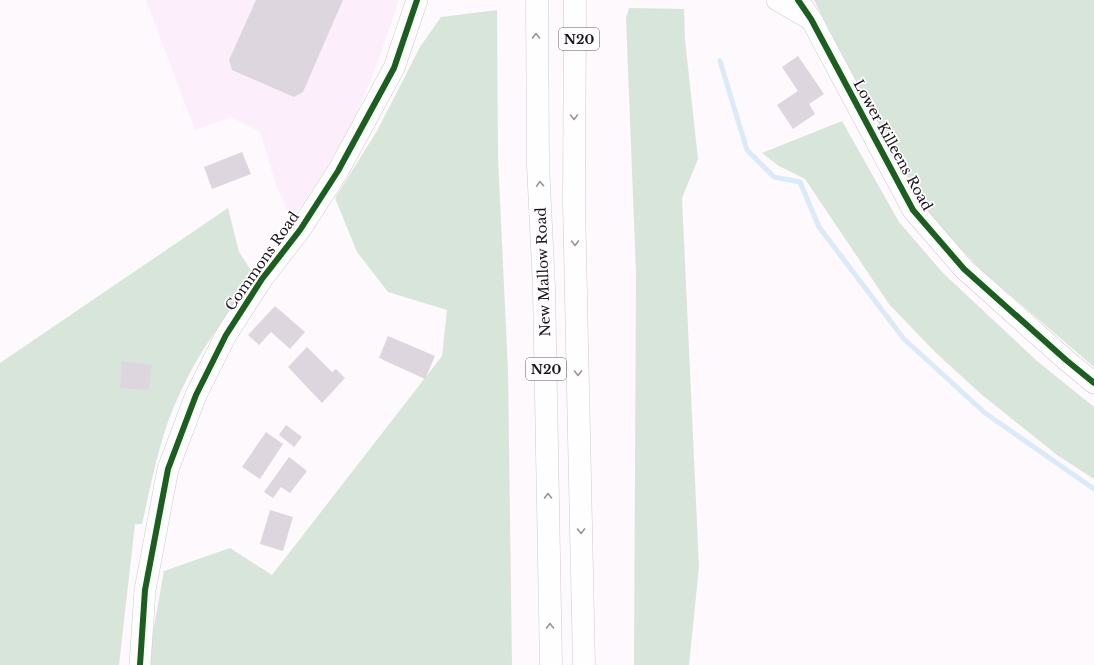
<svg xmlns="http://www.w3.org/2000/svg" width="1094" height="665" viewBox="0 0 1094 665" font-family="'Libre Baskerville',serif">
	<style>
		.built { fill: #fceffb }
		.green { fill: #d8e5da }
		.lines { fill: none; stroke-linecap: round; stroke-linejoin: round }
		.stream { stroke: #dbeaf9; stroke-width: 5 }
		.building { fill: #ded6de }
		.minor-casing { stroke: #cfc9cf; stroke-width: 22 }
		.highway-casing { stroke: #cfc9cf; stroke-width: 23 }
		.minor { stroke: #fffeff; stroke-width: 21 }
		.highway { stroke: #fffeff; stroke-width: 22 }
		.cycleway-casing { stroke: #fff; stroke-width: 8 }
		.cycleway { stroke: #1b5e20; stroke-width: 6 }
		.oneway { stroke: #999499 }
		.labels { text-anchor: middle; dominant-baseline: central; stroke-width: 3.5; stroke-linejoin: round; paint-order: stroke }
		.shield { fill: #fff; stroke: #605960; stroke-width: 1 }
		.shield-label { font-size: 13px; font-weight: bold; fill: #1c121c }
		.street-label { font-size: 14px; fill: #1c121c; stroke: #fff }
	</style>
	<rect width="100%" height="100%" fill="#fdf9fc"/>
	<path class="built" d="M146 0H399L381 53 357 113 327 167 305 201 291 218 276 185 260 132 231 117 195 130Z"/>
	<g class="green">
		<path d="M814 0H1094V367L983 272 943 230 908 184Z"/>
		<path d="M629 8 684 9 685 40 698 159 682 198 699 567 689 665H634L636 272 626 18Z"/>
		<path d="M497 10 498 158 508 371 512 665H150L151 643 164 571 230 548 272 575 442 356 447 310 388 292 357 252 335 198 377 131 420 47 441 17Z"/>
		<path d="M842 121 899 222 943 273 1037 361 1094 407V479L1057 455 981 394 935 352 889 304 805 179 779 166 762 153Z"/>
		<path d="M228 208 239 252 254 275 251 283C224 318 198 353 180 393 160 434 152 480 142 524H135L119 665H0V363Z"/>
	</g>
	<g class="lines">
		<path class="stream" d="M720 61 747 150 774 177 800 182 819 227 904 339 985 413 1094 489"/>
	</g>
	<g class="building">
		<path d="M256 0H343L303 92 294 97 232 70 229 60Z"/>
		<path d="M798 56 824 94 809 104 815 114 793 129 777 105 798 91 782 67Z"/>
		<path d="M242 152 251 174 212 189 204 167Z"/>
		<path d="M275 306 305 332 290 349 271 332 259 345 248 335Z"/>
		<path d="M388 336 435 356 425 379 379 358Z"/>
		<path d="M307 347 332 372 336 369 345 378 322 403 288 367Z"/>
		<path d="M122 361 152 365 149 390 120 388Z"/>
		<path d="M286 425 302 437 294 447 279 435Z"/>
		<path d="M266 432 283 444 260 479 242 467Z"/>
		<path d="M289 457 307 471 290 493 281 487 273 498 264 492Z"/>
		<path d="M270 510 293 517 283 551 260 544Z"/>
	</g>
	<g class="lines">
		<defs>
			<g id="minor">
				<path d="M777 0 808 18"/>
				<path d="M798 0 811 19 913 210 964 269 1066 360 1094 383"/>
				<path d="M140 665 145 590 168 469 196 395 226 335 262 279 300 230 338 171 394 68 417 0"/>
			</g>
			<g id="highway">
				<path d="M537 0 538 165 544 288 551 665"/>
				<path d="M575 0 574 204 584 665"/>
			</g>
		</defs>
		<use href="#minor" class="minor-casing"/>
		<use href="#highway" class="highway-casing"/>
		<use href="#minor" class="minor"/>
		<use href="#highway" class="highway"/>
		<defs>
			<g id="cycleway">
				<path d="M798 0 811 19 913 210 964 269 1066 360 1094 383"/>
				<path d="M140 665 145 590 168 469 196 395 226 335 262 279 300 230 338 171 394 68 417 0"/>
			</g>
		</defs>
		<use href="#cycleway" class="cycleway-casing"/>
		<use href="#cycleway" class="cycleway"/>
	</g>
	<defs><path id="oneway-chevron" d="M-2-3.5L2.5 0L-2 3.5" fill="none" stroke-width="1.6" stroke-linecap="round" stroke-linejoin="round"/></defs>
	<g class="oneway">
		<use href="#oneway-chevron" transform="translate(536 36) rotate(-91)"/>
		<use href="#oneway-chevron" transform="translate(574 117) rotate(90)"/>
		<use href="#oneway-chevron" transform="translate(540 184) rotate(-93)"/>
		<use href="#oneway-chevron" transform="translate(575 243) rotate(89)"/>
		<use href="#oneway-chevron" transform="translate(578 373) rotate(89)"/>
		<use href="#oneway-chevron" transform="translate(548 496) rotate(-91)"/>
		<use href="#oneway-chevron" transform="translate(581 531) rotate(89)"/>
		<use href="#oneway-chevron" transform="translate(550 626) rotate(-91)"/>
	</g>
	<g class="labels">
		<g class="shield">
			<rect x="559" y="28" width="40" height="22" rx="3"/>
			<rect x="526" y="358" width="40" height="22" rx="3"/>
		</g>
		<g class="shield-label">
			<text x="579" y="39">N20</text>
			<text x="546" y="369">N20</text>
		</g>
		<g class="street-label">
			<text transform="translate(893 145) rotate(61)">Lower Killeens Road</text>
			<text transform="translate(262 261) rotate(-55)">Commons Road</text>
			<text transform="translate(543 272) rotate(-92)">New Mallow Road</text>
		</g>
	</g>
</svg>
